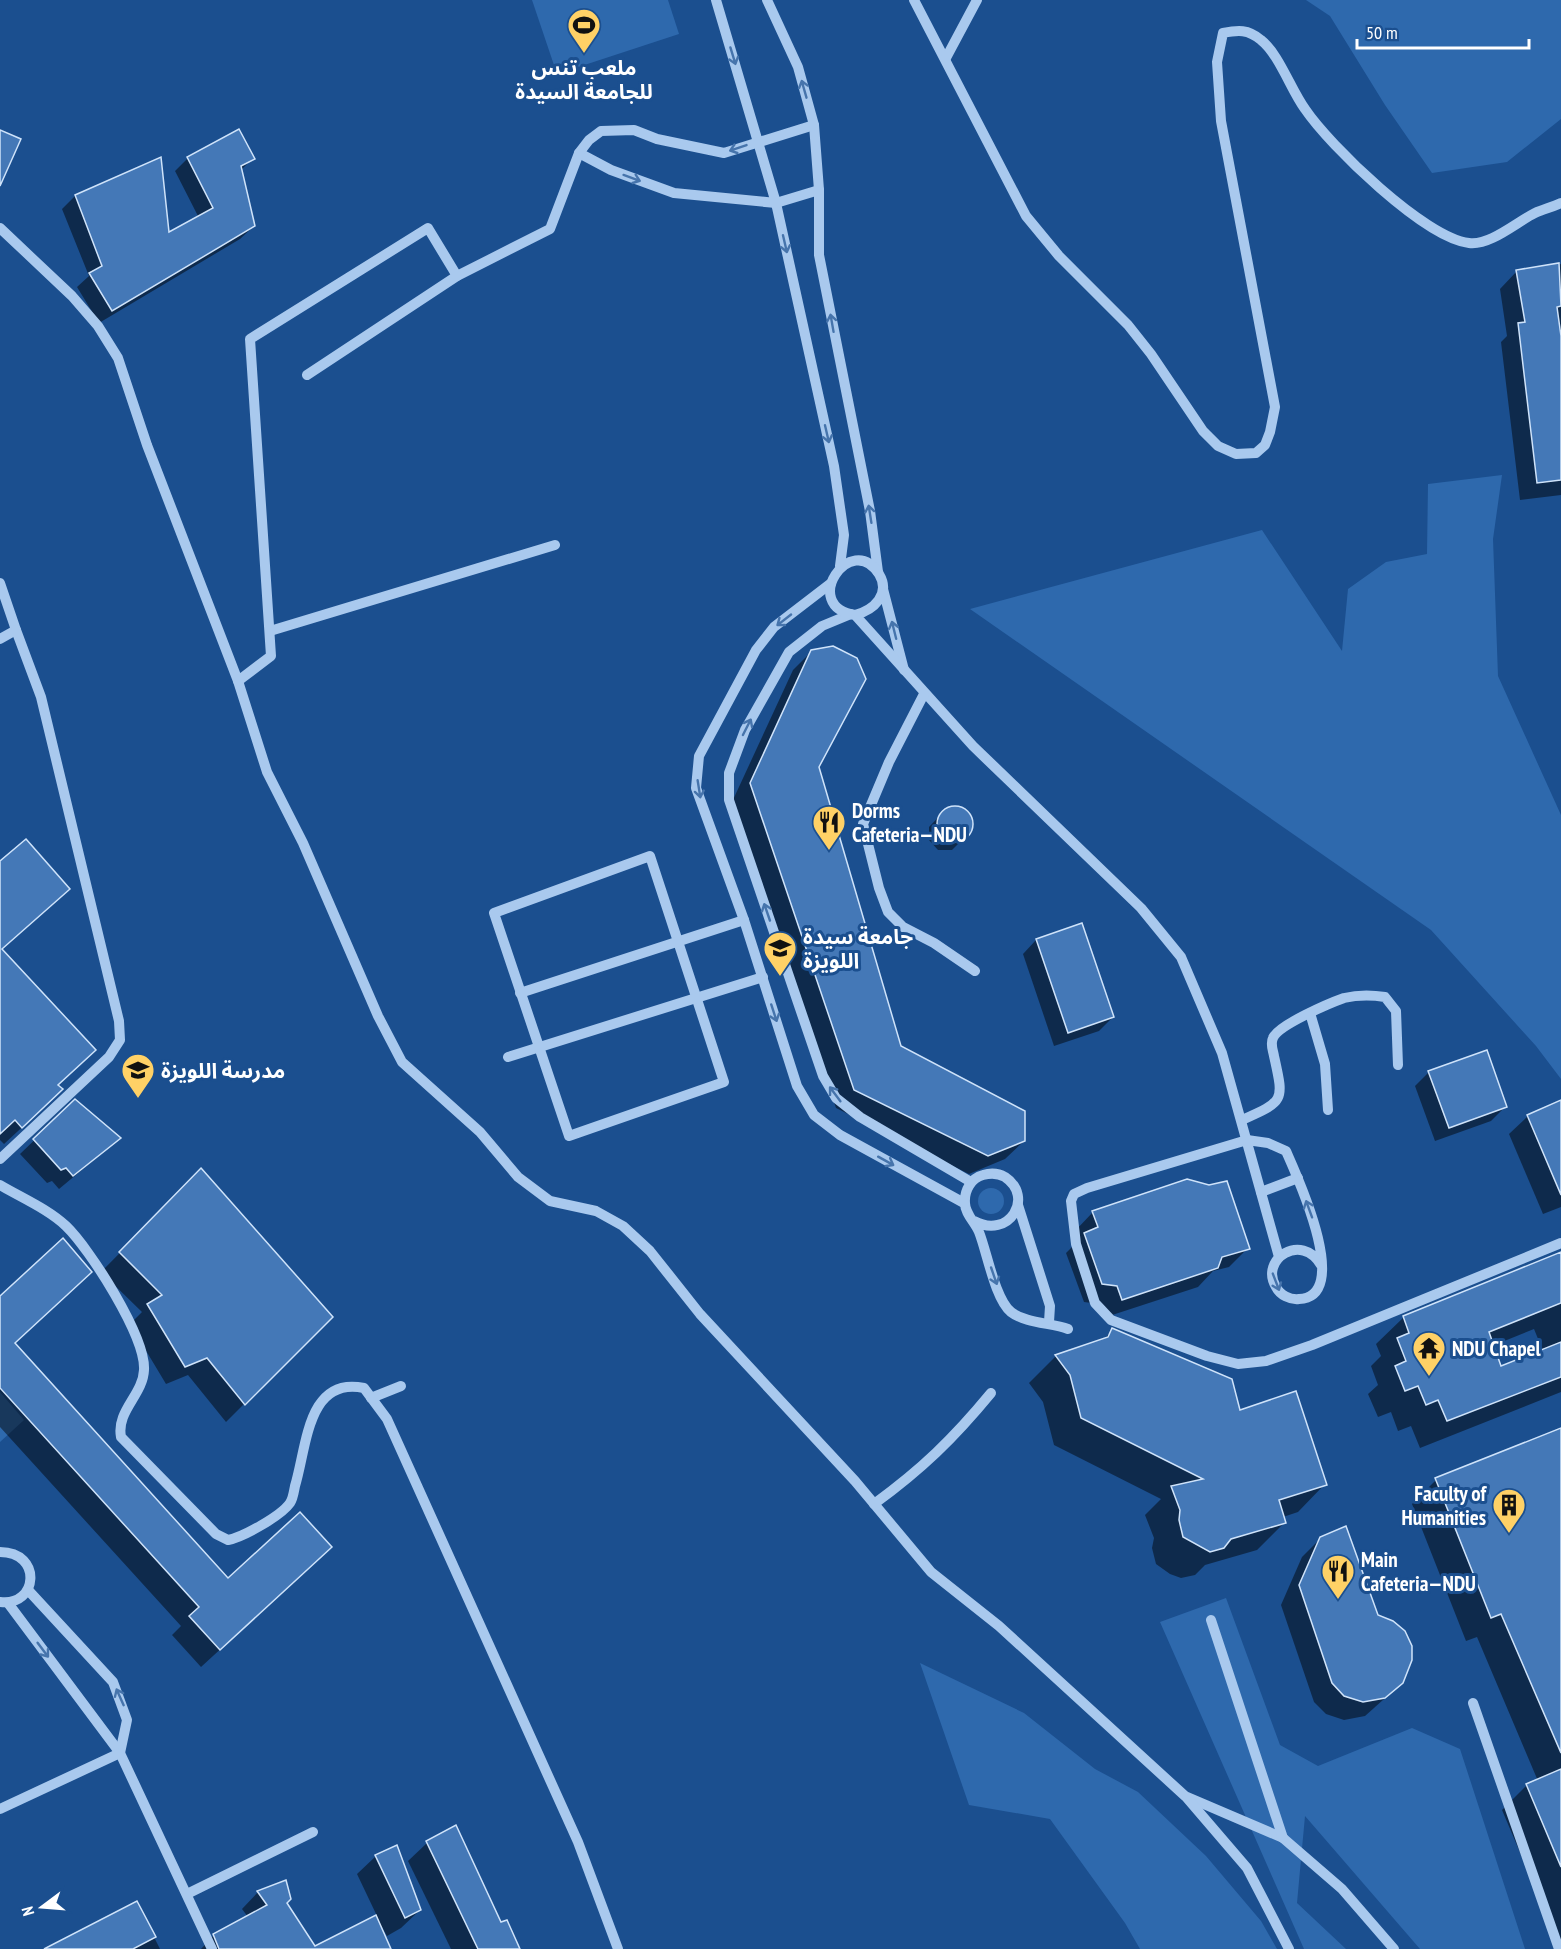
<svg xmlns="http://www.w3.org/2000/svg" width="1561" height="1949" viewBox="0 0 1561 1949" font-family="'PT Sans Narrow','Noto Sans Arabic',sans-serif">
	<style>
		.green { fill: #2e69ad }
		.shadow { fill: #0007; fill-rule: evenodd }
		.building { fill: #4478b7; stroke: #cfe3fa; stroke-width: 1.5 }
		.lines { fill: none; stroke-linecap: round; stroke-linejoin: round }
		.minor { stroke: #a9c9ee; stroke-width: 10 }
		.oneway { stroke: #4674ac }
		.labels { text-anchor: middle; dominant-baseline: central; stroke-width: 6; stroke-linejoin: round; paint-order: stroke }
		.poi-label { font-size: 21px; font-weight: bold; fill: #fff; stroke: #1b4f8f; text-anchor: start }
	</style>
	<rect width="100%" height="100%" fill="#1b4f8f"/>
	<g class="green">
		<path d="M532 0H668L679 34 557 74Z"/>
		<path d="M1306 0H1561V119L1507 162 1432 173 1385 105 1330 16Z"/>
		<path d="M1502 475 1493 539 1498 676 1561 815V1079L1536 1046 1431 930 970 609 1262 530 1342 651 1348 589 1386 562 1427 554 1428 484Z"/>
		<circle cx="991" cy="1201" r="13"/>
		<path d="M0 1392 24 1420 0 1442Z"/>
		<path d="M1226 1598 1280 1745 1318 1766 1412 1728 1460 1749 1525 1949H1420L1305 1816 1297 1903 1346 1949H1304L1160 1622Z"/>
		<path d="M920 1663 1024 1713 1095 1769 1138 1792 1206 1856 1261 1921 1277 1949H1140L1125 1923 1050 1819 969 1805Z"/>
	</g>
	<g class="shadow">
		<path d="M188 158H253L241 170 254 226 240 239 99 323 77 287 89 276 62 209 75 196 160 159 167 234 199 218 175 171Z"/>
		<path d="M1561 264V495L1520 500 1501 342 1507 336 1500 289 1517 271Z"/>
		<path d="M812 651 818 767 900 1047 1024 1141 1005 1159 969 1174 836 1108 732 802 793 670Z"/>
		<path d="M948 807H962L971 817V831L952 850H938L929 840V827Z"/>
		<path d="M0 863 1 950 57 1086 44 1107 4 1144 0 1140Z"/>
		<path d="M1081 925 1113 1017 1099 1031 1054 1046 1023 954 1036 940Z"/>
		<path d="M1429 1072 1505 1107 1491 1121 1435 1141 1415 1086Z"/>
		<path d="M75 1101 119 1139 59 1189 52 1181 47 1183 20 1154Z"/>
		<path d="M1561 1102V1207L1543 1214 1509 1134 1528 1116Z"/>
		<path d="M201 1171 331 1317 226 1422 188 1375 166 1384 130 1324 142 1312 101 1272Z"/>
		<path d="M1093 1212 1248 1248 1229 1267 1213 1271 1198 1287 1103 1318 1099 1304 1084 1302 1066 1253 1078 1241 1075 1231Z"/>
		<path d="M1561 1255V1392L1420 1448 1411 1426 1398 1431 1391 1412 1378 1417 1368 1394 1378 1385 1371 1366 1381 1356 1376 1344 1404 1317ZM1534 1329 1543 1351 1501 1368 1492 1346Z"/>
		<path d="M90 1272 14 1344 228 1580 312 1565 201 1667 172 1635 181 1626 0 1427V1298Z"/>
		<path d="M1113 1330 1239 1412 1325 1484 1298 1512 1283 1517 1284 1523 1257 1550 1205 1565 1195 1575 1181 1578 1170 1574 1156 1564 1152 1548 1154 1538 1145 1515 1161 1499 1054 1445 1043 1402 1029 1383 1056 1356 1103 1340Z"/>
		<path d="M1561 1430V1949L1502 1810 1527 1785 1538 1781 1477 1637 1466 1641 1412 1504 1436 1480Z"/>
		<path d="M1321 1538 1402 1683 1365 1716 1344 1720 1326 1714 1314 1702 1281 1605 1302 1557Z"/>
		<path d="M427 1843 500 1924 519 1949H451L408 1861Z"/>
		<path d="M376 1856 420 1910 401 1928 387 1936 382 1927 380 1928 389 1949H201L214 1935 248 1917 242 1909 258 1892 286 1902 315 1948 377 1916 357 1874Z"/>
		<path d="M137 1903 160 1949H48Z"/>
	</g>
	<g class="building">
		<path d="M239 129 255 159 241 166 255 226 112 311 89 273 102 266 75 195 161 157 169 232 213 208 187 157Z"/>
		<path d="M0 130 21 139 0 186Z"/>
		<path d="M1559 263 1561 306 1557 307 1561 336V480L1537 483 1518 323 1525 322 1516 270Z"/>
		<path d="M833 646 857 658 866 679 819 767 901 1046 1025 1111V1141L988 1156 854 1090 750 783 811 650Z"/>
		<circle cx="955" cy="824" r="18"/>
		<path d="M26 839 70 889 2 949 96 1050 58 1085 63 1089 22 1128 15 1120 0 1134V861Z"/>
		<path d="M1082 923 1114 1017 1068 1033 1036 939Z"/>
		<path d="M1487 1050 1507 1107 1449 1128 1428 1071Z"/>
		<path d="M75 1099 121 1138 73 1176 66 1168 61 1170 33 1139Z"/>
		<path d="M1561 1100V1195L1527 1115Z"/>
		<path d="M201 1168 333 1317 245 1405 207 1358 185 1367 147 1304 162 1295 119 1252Z"/>
		<path d="M1187 1179 1209 1185 1227 1181 1250 1249 1222 1257 1218 1268 1122 1300 1117 1286 1102 1284 1084 1233 1098 1227 1092 1211Z"/>
		<path d="M63 1238 92 1272 15 1343 228 1578 300 1512 332 1547 220 1650 189 1616 199 1607 0 1388V1296Z"/>
		<path d="M1561 1252V1303L1489 1332 1501 1366 1561 1342V1377L1447 1421 1438 1400 1426 1405 1418 1386 1405 1391 1395 1366 1406 1361 1397 1338 1409 1333 1403 1316Z"/>
		<path d="M1112 1328 1232 1379 1240 1410 1296 1391 1327 1485 1279 1500 1286 1523 1231 1539 1224 1548 1210 1552 1183 1537 1179 1520 1180 1510 1171 1486 1203 1479 1081 1418 1070 1375 1055 1355 1108 1337Z"/>
		<path d="M1561 1428V1753L1501 1614 1491 1618 1435 1478Z"/>
		<path d="M1346 1526 1378 1615 1393 1621 1405 1631 1412 1646V1660L1403 1683 1385 1698 1363 1702 1344 1696 1332 1683 1299 1585 1320 1537Z"/>
		<path d="M1561 1769V1867L1526 1784Z"/>
		<path d="M456 1825 501 1922 507 1920 520 1949H478L426 1841Z"/>
		<path d="M397 1845 421 1910 405 1918 375 1855Z"/>
		<path d="M286 1880 291 1899 287 1903 315 1946 376 1915 391 1949H219L213 1934 267 1905 257 1891Z"/>
		<path d="M137 1901 156 1937 133 1949H44Z"/>
	</g>
	<g class="lines">
		<g class="minor">
			<path d="M716 0 776 203 834 466 844 535 840 566"/>
			<path d="M767 0 798 67 814 125 819 190V255L870 511 878 572"/>
			<path d="M914 0 1026 216 1059 256 1128 325 1151 354 1203 431 1218 446 1236 454 1256 453 1265 445 1270 432 1275 407 1221 121 1217 62 1223 33C1238 30 1248 29 1261 40 1279 54 1291 90 1305 109 1330 146 1425 238 1469 243 1490 246 1518 221 1535 213 1544 209 1553 207 1561 203"/>
			<path d="M946 58 977 0"/>
			<path d="M579 153 611 170 674 193 776 203 819 190"/>
			<path d="M0 228 72 296 98 326 118 358 147 445 238 681 267 772 303 843 378 1016 402 1062 480 1132 518 1177 550 1201 596 1211 623 1226 650 1251 700 1314 855 1481 931 1572 999 1626 1185 1796 1283 1838 1342 1889 1394 1949"/>
			<path d="M307 375 457 276 550 229 579 153 589 140 601 131 634 130 657 139 724 153 814 125"/>
			<path d="M0 583 16 630 0 639"/>
			<path d="M830 584 774 627 756 650 699 756 696 788 744 920 797 1086 814 1115 840 1135 964 1203"/>
			<path d="M883 589 904 670"/>
			<path d="M851 614 822 626 789 652 745 730 729 773V800L823 1076 836 1098 860 1117 971 1182"/>
			<path d="M855 615C874 610 891 594 879 574 851 530 799 606 855 615L973 746 1141 908 1181 957 1222 1053 1279 1257"/>
			<path d="M270 631 555 545"/>
			<path d="M238 681 271 656 250 339 428 228 457 276"/>
			<path d="M924 694 889 762 863 824 879 888 888 912 903 927 934 943 975 971"/>
			<path d="M650 856 724 1082 569 1136 494 913Z"/>
			<path d="M520 993 744 920"/>
			<path d="M1310 1013 1325 1064 1328 1110"/>
			<path d="M508 1057 763 977"/>
			<path d="M1242 1120C1285 1101 1284 1101 1274 1056 1273 1050 1270 1044 1273 1038 1278 1025 1330 1003 1344 998 1357 995 1372 995 1385 997L1396 1011 1398 1065"/>
			<path d="M0 1159 109 1057 120 1040 119 1021 41 697 16 630"/>
			<path d="M0 1185C22 1198 48 1209 66 1226 90 1249 146 1337 144 1370 143 1395 116 1411 121 1437L216 1534 228 1540C243 1537 281 1516 290 1503 293 1499 294 1491 295 1486 307 1447 307 1376 364 1388L387 1419 578 1842 618 1949"/>
			<path d="M1261 1192 1298 1178"/>
			<path d="M1018 1205 1050 1306 1049 1322"/>
			<path d="M974 1221C1009 1240 1035 1197 1005 1177 998 1173 990 1173 983 1175 971 1178 964 1191 965 1203 965 1214 975 1222 979 1232 987 1252 995 1299 1011 1312 1025 1323 1052 1323 1068 1329"/>
			<path d="M1321 1265C1302 1232 1259 1259 1276 1287 1280 1295 1290 1300 1299 1299 1353 1297 1297 1176 1286 1151L1268 1143 1247 1140 1087 1188 1074 1194 1071 1201 1076 1244 1095 1303 1111 1320 1207 1356 1238 1364 1266 1361 1312 1345 1561 1243"/>
			<path d="M371 1398 401 1386"/>
			<path d="M874 1504C922 1469 953 1439 991 1393"/>
			<path d="M0 1552C43 1552 38 1607 0 1602"/>
			<path d="M28 1590 113 1682 127 1720 120 1753"/>
			<path d="M8 1603 120 1753 212 1949"/>
			<path d="M1211 1620 1283 1838"/>
			<path d="M1473 1703 1559 1949"/>
			<path d="M1187 1798 1247 1868 1289 1949"/>
			<path d="M0 1809 120 1753"/>
			<path d="M187 1894 313 1832"/>
		</g>
	</g>
	<defs><path id="oneway-shaft" d="M-6 0H5M1.5-3L5.5 0L1.5 3" fill="none" stroke-width="1.6" stroke-linecap="round" stroke-linejoin="round" transform="scale(1.5)"/></defs>
	<g class="oneway">
		<use href="#oneway-shaft" transform="translate(733 56) rotate(73)"/>
		<use href="#oneway-shaft" transform="translate(804 89) rotate(-106)"/>
		<use href="#oneway-shaft" transform="translate(738 148) rotate(161)"/>
		<use href="#oneway-shaft" transform="translate(632 178) rotate(20)"/>
		<use href="#oneway-shaft" transform="translate(785 244) rotate(77)"/>
		<use href="#oneway-shaft" transform="translate(832 323) rotate(-100)"/>
		<use href="#oneway-shaft" transform="translate(827 434) rotate(77)"/>
		<use href="#oneway-shaft" transform="translate(870 514) rotate(-99)"/>
		<use href="#oneway-shaft" transform="translate(784 620) rotate(142)"/>
		<use href="#oneway-shaft" transform="translate(894 630) rotate(-104)"/>
		<use href="#oneway-shaft" transform="translate(747 727) rotate(-63)"/>
		<use href="#oneway-shaft" transform="translate(699 789) rotate(81)"/>
		<use href="#oneway-shaft" transform="translate(767 912) rotate(-109)"/>
		<use href="#oneway-shaft" transform="translate(774 1013) rotate(72)"/>
		<use href="#oneway-shaft" transform="translate(835 1094) rotate(-127)"/>
		<use href="#oneway-shaft" transform="translate(886 1161) rotate(29)"/>
		<use href="#oneway-shaft" transform="translate(1309 1209) rotate(-110)"/>
		<use href="#oneway-shaft" transform="translate(994 1276) rotate(71)"/>
		<use href="#oneway-shaft" transform="translate(1276 1282) rotate(69)"/>
		<use href="#oneway-shaft" transform="translate(43 1650) rotate(53)"/>
		<use href="#oneway-shaft" transform="translate(120 1697) rotate(-114)"/>
	</g>
	<defs>
		<symbol id="stadium-pin" viewBox="-11 -11 22 30"><path d="M0 17L-7.5 6A9.5 9.5 0 1 1 7.5 6Z" fill="#ffd166" stroke="#1b4f8f"/><path d="M0-5a6.5 5 0 1 0 0 10a6.5 5 0 1 0 0-10ZM-3.5-1.8h7v3.6h-7Z" fill="#111"/></symbol>
		<symbol id="restaurant-pin" viewBox="-11 -11 22 30"><path d="M0 17L-7.5 6A9.5 9.5 0 1 1 7.5 6Z" fill="#ffd166" stroke="#1b4f8f"/><path d="M-5-6h1v4h1v-4h1v4h1v-4h1v5L-1.5 .5V6h-2V.5L-5-1ZM5-6V6H3V1.5H1.5Q1.5-4 5-6Z" fill="#111"/></symbol>
		<symbol id="university-pin" viewBox="-11 -11 22 30"><path d="M0 17L-7.5 6A9.5 9.5 0 1 1 7.5 6Z" fill="#ffd166" stroke="#1b4f8f"/><path d="M0-5L7-2L0 1L-7-2ZM-4 1L0 2.5L4 1V4Q0 6-4 4Z" fill="#111"/></symbol>
		<symbol id="temple-pin" viewBox="-11 -11 22 30"><path d="M0 17L-7.5 6A9.5 9.5 0 1 1 7.5 6Z" fill="#ffd166" stroke="#1b4f8f"/><path d="M0-6L5-2H3V0L6.5 2.5H4V6H1.5V3h-3V6H-4V2.5H-6.5L-3 0V-2H-5Z" fill="#111"/></symbol>
		<symbol id="building-pin" viewBox="-11 -11 22 30"><path d="M0 17L-7.5 6A9.5 9.5 0 1 1 7.5 6Z" fill="#ffd166" stroke="#1b4f8f"/><path d="M-4-6H4V6H1V3H-1V6H-4ZM-2.5-4.3h1.7v1.8h-1.7ZM.8-4.3h1.7v1.8H.8ZM-2.5-1h1.7V.8h-1.7ZM.8-1h1.7V.8H.8Z" fill="#111"/></symbol>
	</defs>
	<g fill-rule="evenodd">
		<use href="#stadium-pin" x="565" y="6" width="38" height="52"/>
		<use href="#restaurant-pin" x="810" y="803" width="38" height="52"/>
		<use href="#university-pin" x="761" y="929" width="38" height="52"/>
		<use href="#university-pin" x="119" y="1051" width="38" height="52"/>
		<use href="#temple-pin" x="1410" y="1329" width="38" height="52"/>
		<use href="#building-pin" x="1490" y="1486" width="38" height="52"/>
		<use href="#restaurant-pin" x="1319" y="1552" width="38" height="52"/>
	</g>
	<g class="labels">
		<g class="poi-label">
			<text x="584" y="67" text-anchor="middle">ملعب تنس<tspan x="584" dy="24">للجامعة السيدة</tspan></text>
			<text x="852" y="810">Dorms<tspan x="852" dy="24">Cafeteria—NDU</tspan></text>
			<text x="803" y="936">جامعة سيدة<tspan x="803" dy="24">اللويزة</tspan></text>
			<text x="161" y="1070">مدرسة اللويزة</text>
			<text x="1452" y="1348">NDU Chapel</text>
			<text x="1486" y="1493" text-anchor="end">Faculty of<tspan x="1486" dy="24">Humanities</tspan></text>
			<text x="1361" y="1559">Main<tspan x="1361" dy="24">Cafeteria—NDU</tspan></text>
		</g>
	</g>
	<g transform="translate(42 1907) rotate(254)" stroke="#1b4f8f" stroke-width="4.5" paint-order="stroke">
	<path d="M0-4.5L10 22L0 15L-10 22Z" fill="#ffffff"/>
	<text y="-9" font-size="16" font-weight="bold" text-anchor="middle" fill="#ffffff">N</text>
	</g>
	<path d="M1357 39v9h172v-9" fill="none" stroke="#ffffff" stroke-width="3"/>
	<text x="1366" y="39" font-size="18" fill="#ffffff" stroke="#1b4f8f" stroke-width="4.5" paint-order="stroke">50 m</text>
</svg>
